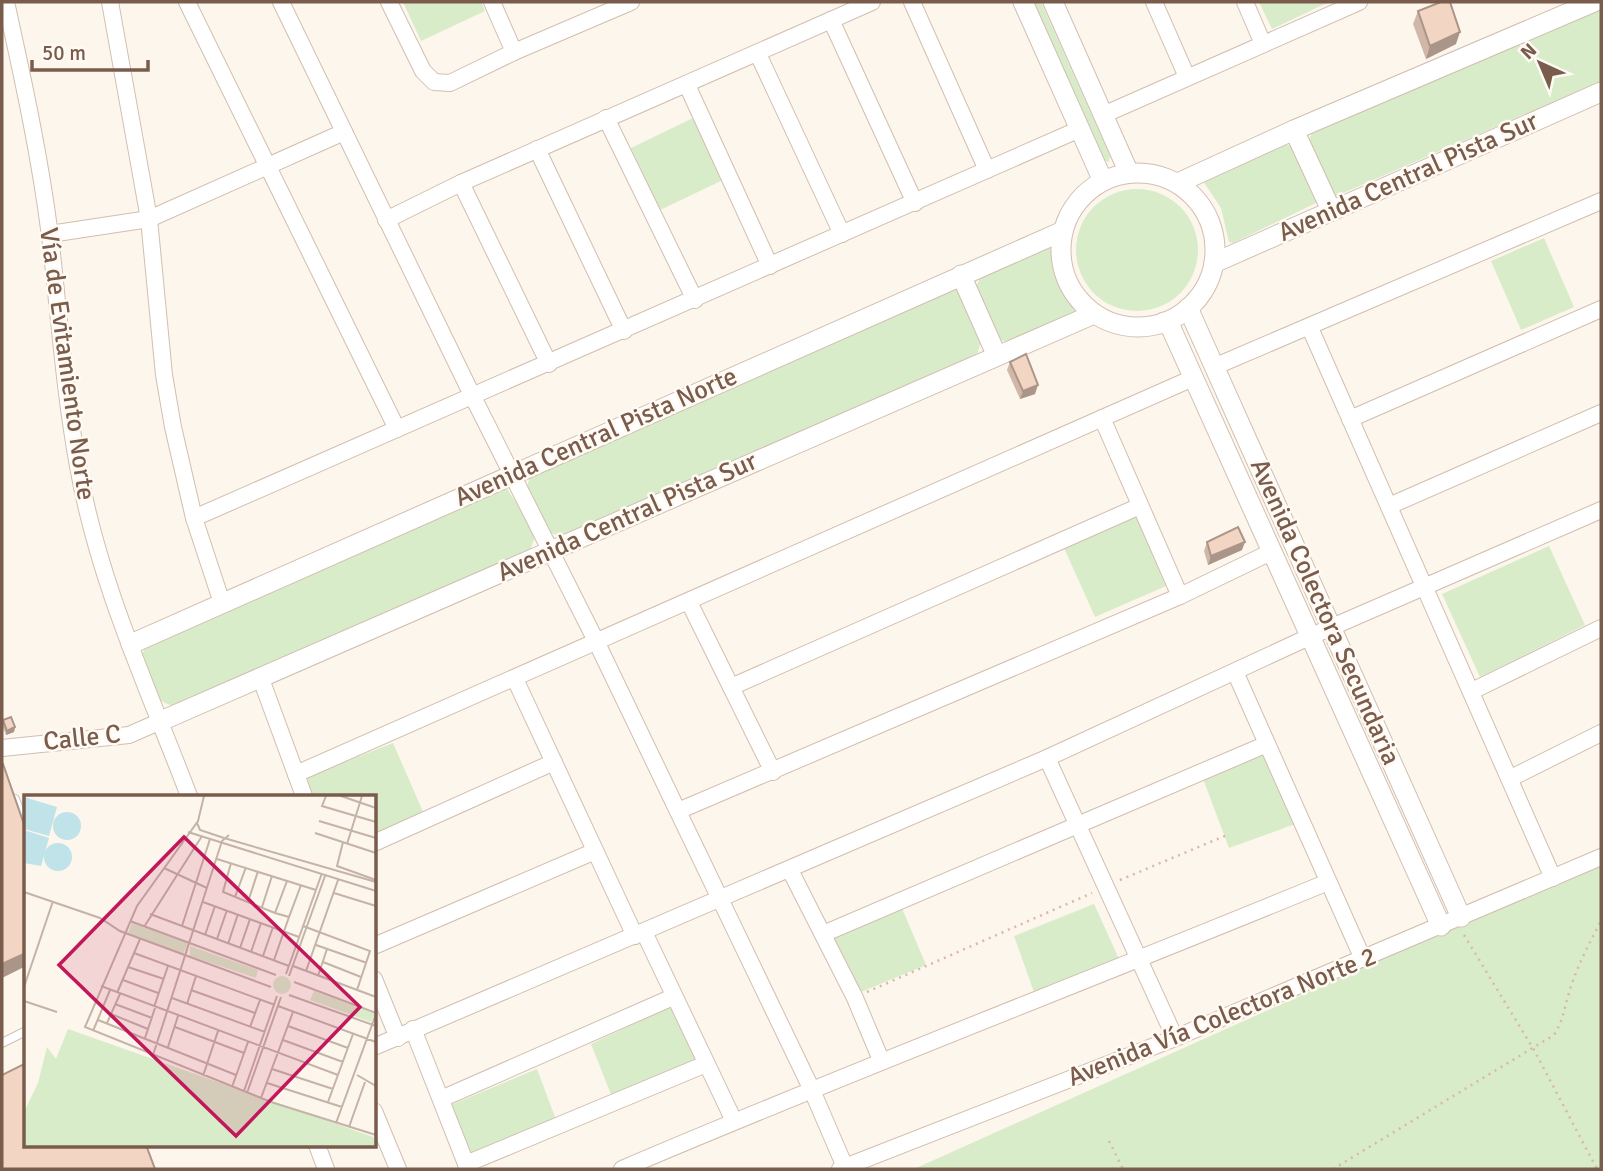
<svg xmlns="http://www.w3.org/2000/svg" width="1603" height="1171" viewBox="0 0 1603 1171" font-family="Signika,sans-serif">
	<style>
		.green { fill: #d8ecc9 }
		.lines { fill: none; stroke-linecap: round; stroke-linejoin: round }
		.service-casing { stroke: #d1beb0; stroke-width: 10 }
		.minor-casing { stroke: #d1beb0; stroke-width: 18 }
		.tertiary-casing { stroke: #d1beb0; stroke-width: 21 }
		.path { stroke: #d9b8a5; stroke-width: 2.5; stroke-dasharray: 2 5; stroke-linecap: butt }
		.service { stroke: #fff; stroke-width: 8 }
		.minor { stroke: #fff; stroke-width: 16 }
		.tertiary { stroke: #fff; stroke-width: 19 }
		.wall { fill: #d1b7a8 }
		.shaded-wall { fill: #aa9588 }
		.building { fill: #f3d5c3; stroke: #aa9588; stroke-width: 2 }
		.labels { text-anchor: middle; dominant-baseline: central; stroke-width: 5; stroke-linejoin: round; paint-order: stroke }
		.street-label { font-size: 26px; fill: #7a5c4d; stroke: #fffaf3 }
		.inset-road { fill: none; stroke: #c5b3a7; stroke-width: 2 }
		.view { fill: #c2185b; fill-opacity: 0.15; stroke: #c2185b; stroke-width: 3.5 }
		.inset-edge { fill: none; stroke: #7a5c4d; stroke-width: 3.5 }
	</style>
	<rect width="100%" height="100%" fill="#fdf6ec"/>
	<g class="green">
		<path d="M403 2H481L485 11 421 41Z"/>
		<path d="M1033 2H1041L1110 156 1109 162 1103 160Z"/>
		<path d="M1259 2H1329L1272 29Z"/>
		<path d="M1601 5V81L1341 194 1336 196 1329 191 1308 143 1312 132Z"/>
		<path d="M693 118 723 180 660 210 631 148Z"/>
		<path d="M1282 145H1292L1316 203 1233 243 1229 242 1221 208 1203 181Z"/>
		<circle cx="1137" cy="250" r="61"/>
		<path d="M1544 238 1574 307 1521 330 1491 261Z"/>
		<path d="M1056 245C1056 272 1064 289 1083 309L1008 342 1000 340 975 289 982 274Z"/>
		<path d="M949 290H958L982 339 977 354 574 535 563 538 549 532 527 487 530 476Z"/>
		<path d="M506 487 536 534 529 553 177 706C152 705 148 678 140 658L148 642Z"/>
		<path d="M1137 514 1166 586 1095 617 1064 548Z"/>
		<path d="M1549 546 1585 625 1480 677 1442 594Z"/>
		<path d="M393 743 424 814 375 837 374 796H311L306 783 309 776Z"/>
		<path d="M1265 749 1298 823 1229 848 1202 776Z"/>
		<path d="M1601 856V1169H914L1451 928Z"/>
		<path d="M1094 904 1121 963 1035 995 1014 936Z"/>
		<path d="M901 906 926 965 856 994 829 936Z"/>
		<path d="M676 1004 703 1069 616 1107 591 1044Z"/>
		<path d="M537 1069 561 1133 468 1169 441 1109Z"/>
	</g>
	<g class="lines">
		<defs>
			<g id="service">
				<path d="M15 799 26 828"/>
				<path d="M2 1043 26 1031"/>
			</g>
			<g id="minor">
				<path d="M6 2C23 79 40 157 50 236 59 312 64 390 78 466 98 581 148 688 189 796"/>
				<path d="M110 2 149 219 164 375 173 427 194 518 222 603"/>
				<path d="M187 2 397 429"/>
				<path d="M281 2 472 395 596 641 811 1088 845 1167"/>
				<path d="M389 2 423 71 434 82 450 83 514 52 631 2"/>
				<path d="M492 2 514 52"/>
				<path d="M912 2 987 170"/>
				<path d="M1154 2 1187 77"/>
				<path d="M1245 2 1263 44"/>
				<path d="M831 20 915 203"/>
				<path d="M758 54 842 234"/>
				<path d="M687 85 770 266"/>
				<path d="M1103 115 1359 2"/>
				<path d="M606 118 695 300"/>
				<path d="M537 149 624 331"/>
				<path d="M461 183 549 364"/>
				<path d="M386 220 461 183 872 2"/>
				<path d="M50 234 149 219 344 132"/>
				<path d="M1310 328 1553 878"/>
				<path d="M1216 366 1601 201"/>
				<path d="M1102 418 1180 596"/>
				<path d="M1350 419 1601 309"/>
				<path d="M1389 506 1601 413"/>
				<path d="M194 518 1080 129"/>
				<path d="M689 602 773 772"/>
				<path d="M1236 674 1363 959"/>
				<path d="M261 679 304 796"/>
				<path d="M515 679 635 936"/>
				<path d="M731 687 1140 506"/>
				<path d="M1472 691 1601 628"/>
				<path d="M2 748 129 735 161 721"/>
				<path d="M1047 758 1175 1038"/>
				<path d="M296 774 1193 378"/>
				<path d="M1511 778 1601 733"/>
				<path d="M678 811 1180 596 1271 552"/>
				<path d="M374 843 554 762"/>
				<path d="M790 870 855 998 881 1060"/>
				<path d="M644 932 734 1121"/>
				<path d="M823 934 1267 744"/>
				<path d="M374 946 593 852"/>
				<path d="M374 979 398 1038"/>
				<path d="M413 1029 468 1169"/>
				<path d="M374 1047 1047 758 1309 637 1601 510"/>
				<path d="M441 1099 673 997"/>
				<path d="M374 1111 398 1169"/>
				<path d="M317 1145 326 1169"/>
				<path d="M466 1164 706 1064"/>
				<path d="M622 1169C856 1069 1093 979 1328 882"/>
				<path d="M840 1169 1175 1038 1601 857"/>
			</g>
			<g id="tertiary">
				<path d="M1023 2 1103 181"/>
				<path d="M1053 2 1129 173"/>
				<path d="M1294 130 1331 210"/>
				<circle cx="1138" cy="250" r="77"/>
				<path d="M1178 183 1294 130 1594 2"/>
				<path d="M1214 263 1601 92"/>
				<path d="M961 275 996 354"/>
				<path d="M1188 308 1461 917"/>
				<path d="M1164 322 1171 328 1441 926"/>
				<path d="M131 644 1063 231"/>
				<path d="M161 721 1094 314"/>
			</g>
		</defs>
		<use href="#service" class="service-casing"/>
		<use href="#minor" class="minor-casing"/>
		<use href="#tertiary" class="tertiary-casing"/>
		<g class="path">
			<path d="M1120 880 1227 835"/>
			<path d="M1464 935 1534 1050 1597 1169"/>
			<path d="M867 992 1092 893"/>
			<path d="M1109 1141 1123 1169"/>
			<path d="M1333 1169 1554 1035C1563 1021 1564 1009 1569 993 1576 968 1589 944 1601 921"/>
		</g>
		<use href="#service" class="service"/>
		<use href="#minor" class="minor"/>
		<use href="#tertiary" class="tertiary"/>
	</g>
	<g class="wall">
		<path d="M1418 11 1456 44 1426 59 1413 24Z"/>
		<path d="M1010 362 1035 394 1020 399 1007 370Z"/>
		<path d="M1207 542 1242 550 1208 565 1204 551Z"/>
		<path d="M3 720 15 727 14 732 6 735 2 725Z"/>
	</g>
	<g class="shaded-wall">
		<path d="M1460 32 1456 44 1426 59 1430 46Z"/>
		<path d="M1038 385 1035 394 1020 399 1023 391Z"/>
		<path d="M1245 542 1242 550 1208 565 1211 556Z"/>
		<path d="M15 727 14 732 6 735 7 731Z"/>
		<path d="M26 953V966L2 978V964Z"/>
	</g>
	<g class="building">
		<path d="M1441 2H1450L1460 32 1430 46 1418 11Z"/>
		<path d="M1026 354 1038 385 1023 391 1010 362Z"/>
		<path d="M1238 527 1245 542 1211 556 1207 542Z"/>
		<path d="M11 717 15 727 7 731 3 720Z"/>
		<path d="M2 764H3L26 830V953L2 964Z"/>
		<path d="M26 1063V1145H146L155 1169H2V1075Z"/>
	</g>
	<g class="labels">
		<g class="street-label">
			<text transform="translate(1408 177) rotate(-24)">Avenida Central Pista Sur</text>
			<text transform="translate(67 364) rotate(82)">Vía de Evitamiento Norte</text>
			<text transform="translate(596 437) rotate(-24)">Avenida Central Pista Norte</text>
			<text transform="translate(627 517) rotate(-24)">Avenida Central Pista Sur</text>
			<text transform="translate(1325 612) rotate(66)">Avenida Colectora Secundaria</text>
			<text transform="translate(82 738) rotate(-6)">Calle C</text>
			<text transform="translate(1222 1017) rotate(-22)">Avenida Vía Colectora Norte 2</text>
		</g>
	</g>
	<g transform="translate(24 795)">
		<rect width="352" height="352" fill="#fdf6ec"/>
		<path d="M108 128 163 148 164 150 159 159 104 138ZM166 151 234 175 232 183 166 161ZM249 190a9 9 0 1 1 18 0a9 9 0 1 1-18 0ZM290 196 351 219 347 227 286 205ZM44 234 352 343V351H0V317L14 288 23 252 32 264Z" fill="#d8ecc9"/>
		<path d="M0 2 33 12 25 41 0 34ZM29 31a14 14 0 1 1 28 0a14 14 0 1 1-28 0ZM0 35 25 43 17 71 0 68ZM20 62a14 14 0 1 1 28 0a14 14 0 1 1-28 0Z" fill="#bfe3e8"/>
		<path class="inset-road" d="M180 1 174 26 113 111 61 232 247 307 352 340M302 1 298 11 352 27M317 1 352 13M295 26 352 43M173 28 176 35 200 43 352 87M164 37 352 96M291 38 352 58M319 47 313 71 352 85M323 49 338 1M193 64 292 95M207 68 199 97 251 118M140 73 183 93M263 86 251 118 265 122 277 90M0 97 76 123 96 136 247 192M310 98 352 111M211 102 222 72M179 107 275 142M224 107 234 76M238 112 248 81M126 119 265 171M106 126 252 180M158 131 186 44M279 131 346 156 333 195M120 132 178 41M181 140 191 111M193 144 203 115M204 149 214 119M292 150 343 168M216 153 226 124M227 157 237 128M110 158 251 210M239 161 249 132M250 165 265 122M299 167 337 182M269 171 352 202M104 172 140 184M282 176 314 85M262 179 298 78M265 181 301 81M294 181 303 154M99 185 134 198M270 187 352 218M77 191 314 280M0 192 29 106M167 195 231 218M93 198 116 144M265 200 352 231M148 203 241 237M0 206 33 217M91 209 128 223M163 209 172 181M254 211 352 247M130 212 144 171M87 219 124 234M74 225 212 280M83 228 96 199M264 231 324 253M151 232 220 258M226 232 236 205M69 236 86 195M121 243 131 213M259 245 319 267M144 252 154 221M129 260 198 46 205 40M248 274 309 294M333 280 352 291M179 281 194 236M243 288 318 312M208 292 224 247M220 296 253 201M223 298 257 202M237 303 269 217M304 307 329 239M312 328 352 219M325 332 341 287"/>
		<path class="view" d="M160 42 336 212 212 341 35 170Z"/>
		<rect width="352" height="352" class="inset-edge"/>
	</g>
	<rect width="1603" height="1171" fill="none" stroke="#7a5c4d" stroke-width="7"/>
	<g transform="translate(1540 63) rotate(316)" stroke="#fffaf3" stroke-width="5" paint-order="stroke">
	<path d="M0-5L12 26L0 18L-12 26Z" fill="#7a5c4d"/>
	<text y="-10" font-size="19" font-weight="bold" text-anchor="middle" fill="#7a5c4d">N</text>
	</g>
	<path d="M32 60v10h116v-10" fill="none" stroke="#7a5c4d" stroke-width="3.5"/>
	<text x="42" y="60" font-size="21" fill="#7a5c4d" stroke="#fffaf3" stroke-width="5" paint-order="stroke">50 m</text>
</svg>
